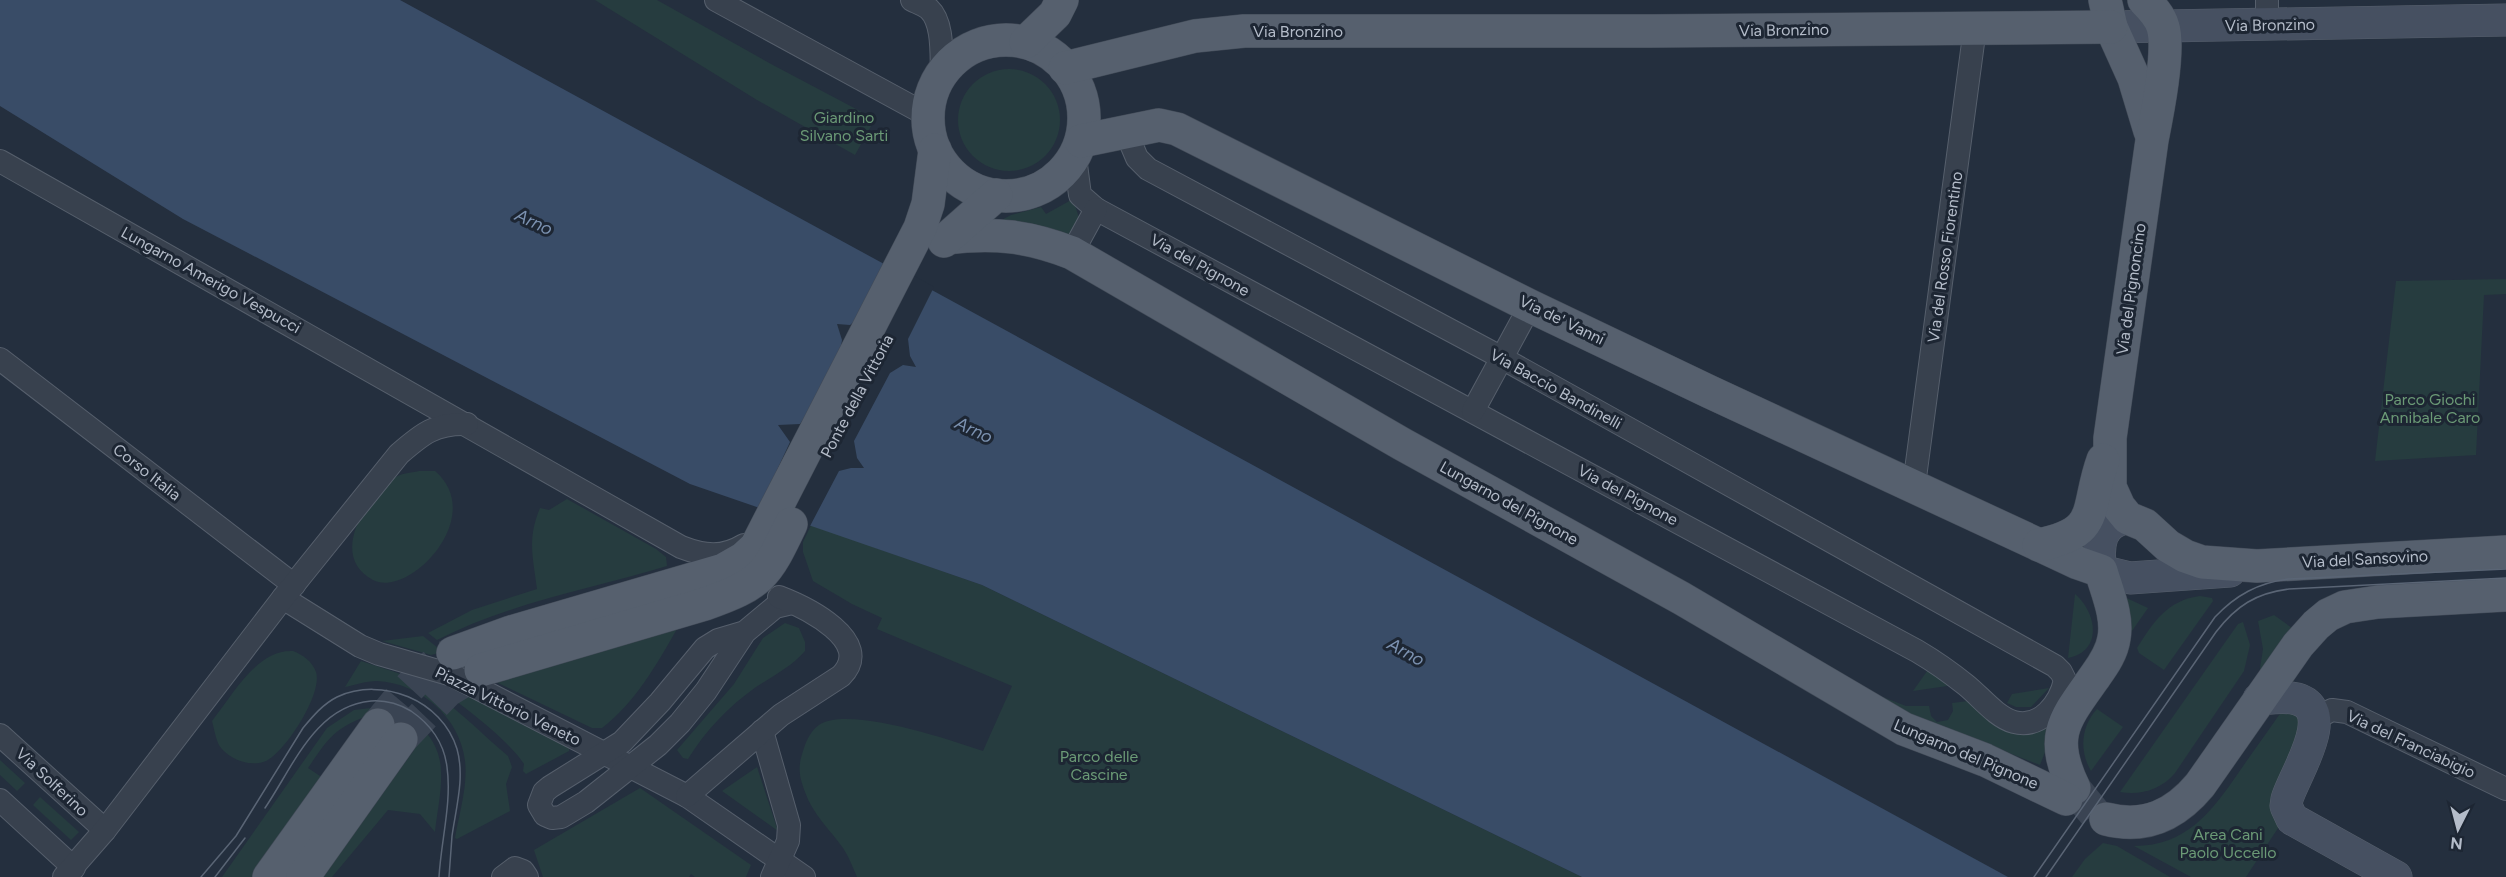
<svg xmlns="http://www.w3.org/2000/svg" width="2506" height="877" viewBox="0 0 2506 877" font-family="Figtree,sans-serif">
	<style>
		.green { fill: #263c3f }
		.water { fill: #394c67 }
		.pier { fill: #242f3e }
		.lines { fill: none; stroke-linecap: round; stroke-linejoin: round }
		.primary-tunnel { stroke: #3a4453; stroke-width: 33; stroke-dasharray: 33 16; stroke-linecap: butt }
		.street-casing { stroke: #565f6c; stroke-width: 24 }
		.secondary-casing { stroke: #565f6c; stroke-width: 33 }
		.primary-casing { stroke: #414a57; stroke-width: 34 }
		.street { stroke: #38414e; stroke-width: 22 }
		.secondary { stroke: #465061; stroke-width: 32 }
		.primary { stroke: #56606e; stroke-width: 33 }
		.tram { stroke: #5a6575; stroke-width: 1.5 }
		.labels { text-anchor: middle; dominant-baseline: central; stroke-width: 6; stroke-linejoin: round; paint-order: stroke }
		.street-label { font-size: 16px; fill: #b4bcc9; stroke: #1d2633 }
		.park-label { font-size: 16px; fill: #6b9a76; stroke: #1d2633 }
		.water-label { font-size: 18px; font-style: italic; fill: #7c92b1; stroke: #1d2633 }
	</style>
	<rect width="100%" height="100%" fill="#242f3e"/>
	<g class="green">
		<path d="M595 0H657L771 64 875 119 855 155 757 100Z"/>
		<circle cx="1009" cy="120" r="51"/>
		<path d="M1073 199 1080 221 1073 237 998 222 1011 215 1041 207 1046 214Z"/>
		<path d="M2506 279V294L2484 295 2476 455 2375 461 2396 281Z"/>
		<path d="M419 471H435C488 516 409 599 373 580 329 556 364 501 393 479 400 473 411 473 419 471Z"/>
		<path d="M567 499 656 549 666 557 667 566C590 589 509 603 437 640L428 633 472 610 537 589C533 557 527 539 540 508L549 510Z"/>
		<path d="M814 519 876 548 982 585 1582 877H857C853 868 849 857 843 848 830 830 812 813 805 792 798 774 798 765 804 748 807 739 811 731 819 725 847 705 951 740 983 751L1012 686 877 629 882 618 852 604 813 581 803 552V542Z"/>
		<path d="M2075 594C2097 613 2103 651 2068 658Z"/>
		<path d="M2120 595 2148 608 2125 641Z"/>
		<path d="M2200 596 2212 598 2213 601 2164 670 2139 653 2137 648C2153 622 2168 600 2200 596Z"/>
		<path d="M2274 615 2292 628 2259 675 2263 649 2258 621Z"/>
		<path d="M2243 622 2250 645 2244 671 2175 773C2162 789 2140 796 2120 792L2238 624Z"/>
		<path d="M785 623 799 628 805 642V651C791 667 773 676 756 687 728 707 706 730 688 759L683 758 677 750 734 684 763 638Z"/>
		<path d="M677 629C657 664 635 703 602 728H592L496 682Z"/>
		<path d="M423 636 443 652 431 655 382 641Z"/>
		<path d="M293 651C303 655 312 661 316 672 323 694 285 752 266 761 250 768 225 758 218 743 215 736 214 728 212 721 233 695 257 649 293 651Z"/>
		<path d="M361 661C375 666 391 670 405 676 444 694 476 729 508 756L512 767 506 784 510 811 457 839 455 838C459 814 468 786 465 761 460 717 420 683 377 681 366 681 355 685 345 687Z"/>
		<path d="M1930 667 1954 685 1913 691Z"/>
		<path d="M410 672 430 673 569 746V751L526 774 523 771 524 764C507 737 440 686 410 672Z"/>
		<path d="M2049 688 2031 707H2016L2007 703 2012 694Z"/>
		<path d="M1883 697 1906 706H1929L1931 716 1937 722 1948 720 1953 711 1952 703 1968 701 2022 733C2034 734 2042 731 2051 723L2056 724 2040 765 1912 715 1881 700Z"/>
		<path d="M379 707C411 711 441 737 441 772 442 791 437 812 435 832L420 814 388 810 332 877H323L414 750 367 716C333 729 328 739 308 768L323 778 252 877H222L327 728 354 710Z"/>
		<path d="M2097 709 2123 727 2091 771C2079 751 2081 726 2097 709Z"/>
		<path d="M2286 710 2302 719 2282 822 2246 877H2191L2134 846C2187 846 2212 811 2239 772 2252 753 2266 734 2279 715Z"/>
		<path d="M0 760 25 783 17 791 0 775Z"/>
		<path d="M757 767 778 831 722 791Z"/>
		<path d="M640 788 751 865 746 877H695L691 874 689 877H543L534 850Z"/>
		<path d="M40 797 79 832 71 840 33 805Z"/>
		<path d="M2103 843 2117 846 2170 877H2072L2085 859Z"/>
	</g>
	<path class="water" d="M0 0H400L2008 877H1582L982 585 690 484 183 219 0 106Z"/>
	<path class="pier" d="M888 261 934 287 908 339 910 356 916 367 903 365 890 373 854 441 857 458 864 468H851L839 471 809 528 758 511 790 442 778 425 800 424 810 410 840 353 842 340 837 324 850 325 857 319Z"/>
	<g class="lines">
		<g class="primary-tunnel">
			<path d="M378 725C400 698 421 669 453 653"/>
			<path d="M401 739 447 691 481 670"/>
			<path d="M2074 788 2096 815 2106 819"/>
		</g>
		<defs>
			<g id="street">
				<path d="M716 0 927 115"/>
				<path d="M912 0C918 3 924 5 929 9 944 23 941 56 942 74"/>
				<path d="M2267 0V25"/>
				<path d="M1075 157 1080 195 1096 209 1917 651C1934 661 1951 673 1966 685 1981 697 1996 717 2014 722 2041 729 2060 703 2065 680L2061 672 2055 666 1491 352 1148 169 1137 158 1126 132"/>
				<path d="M0 161 681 547C704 556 723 558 744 545"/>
				<path d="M1072 253 1096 209"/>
				<path d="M0 359 294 585"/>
				<path d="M1473 411 1530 306"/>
				<path d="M1914 485 1975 28"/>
				<path d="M283 598 360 646 379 654 452 675 687 796 804 877"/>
				<path d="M745 632 718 640 705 648 660 702 622 742 550 787 544 792 539 805 545 815 552 818 561 817 586 802 658 745 680 723 706 691 745 632 775 607 792 603"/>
				<path d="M2316 718 2332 710 2347 712 2506 789"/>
				<path d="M762 731 789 825 788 841 772 877"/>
				<path d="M0 735 105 830"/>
				<path d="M687 796 781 715 841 676C876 641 805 607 779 597"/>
				<path d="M0 800 74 868"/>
				<path d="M64 877 105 830 283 598 399 454C422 434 435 423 467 424"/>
				<path d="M503 877 515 868 523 871 527 877"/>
			</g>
			<g id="secondary">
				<path d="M2111 27 2506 20"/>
				<path d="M2128 518C2099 521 2097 547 2101 571L2130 578 2230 571"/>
				<path d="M2259 699C2272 698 2286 696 2297 699 2338 711 2294 775 2287 799L2286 806 2292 819 2396 877"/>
			</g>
			<g id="primary">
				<path d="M2105 0 2111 27 2134 78 2150 131"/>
				<path d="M2144 0C2152 8 2160 16 2163 27 2170 50 2157 115 2152 140L2110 438V487L2119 507 2128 518 2145 525 2168 546 2185 556 2202 562 2257 566 2506 552"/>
				<circle cx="1006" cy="118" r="78"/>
				<path d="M1026 42 1055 14 1062 0"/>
				<path d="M1065 68 1195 36 1244 31H1651L2111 27"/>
				<path d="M1081 141 1159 125 1177 129 1530 306 1710 392 2078 563 2101 571C2107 592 2118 616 2114 638 2112 652 2104 664 2096 675 2065 719 2048 735 2074 788"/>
				<path d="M947 238C994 232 1028 236 1072 253L1402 444 1681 598 1904 729 1985 760 2066 799"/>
				<path d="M944 241 996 195"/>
				<path d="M2039 545C2102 532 2085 510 2103 460"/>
				<path d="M453 653 511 632 723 570 744 558 756 547 920 228 928 204 935 150"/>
				<path d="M481 670 705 604C761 584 766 577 791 524"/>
				<path d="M2106 819C2145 829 2175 815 2200 785L2298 645 2316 625 2328 615 2345 607 2378 602 2506 595"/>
				<path d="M269 877 378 725"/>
				<path d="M303 877 401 739"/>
			</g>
		</defs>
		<use href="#street" class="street-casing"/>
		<use href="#secondary" class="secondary-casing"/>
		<use href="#primary" class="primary-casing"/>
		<use href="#street" class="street"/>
		<use href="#secondary" class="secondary"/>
		<use href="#primary" class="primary"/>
		<g class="tram">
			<path d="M265 808C293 767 315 706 371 701 384 700 399 704 411 711 430 724 444 743 447 767 452 802 441 841 439 877"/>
			<path d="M201 877 236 836 303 728C313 716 323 704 337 697 382 676 442 700 457 749 465 777 456 808 452 836 451 849 450 863 449 877"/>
			<path d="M215 877 245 838"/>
			<path d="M2034 877 2215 617C2236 595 2258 583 2288 579L2506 569"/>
			<path d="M2046 877 2216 632C2236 606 2256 593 2289 589L2506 578"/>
		</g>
	</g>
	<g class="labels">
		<g class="street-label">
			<text transform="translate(2270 25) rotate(-1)">Via Bronzino</text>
			<text transform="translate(1784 30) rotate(-1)">Via Bronzino</text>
			<text x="1298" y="31">Via Bronzino</text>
			<text transform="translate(1945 257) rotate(-82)">Via del Rosso Fiorentino</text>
			<text transform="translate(1200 265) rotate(29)">Via del Pignone</text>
			<text transform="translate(211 280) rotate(29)">Lungarno Amerigo Vespucci</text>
			<text transform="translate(2131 289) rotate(-82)">Via del Pignoncino</text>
			<text transform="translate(1562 320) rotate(26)">Via de' Vanni</text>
			<text transform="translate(1556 389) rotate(29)">Via Baccio Bandinelli</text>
			<text transform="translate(857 396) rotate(-62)">Ponte della Vittoria</text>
			<text transform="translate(147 472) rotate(38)">Corso Italia</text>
			<text transform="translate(1628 495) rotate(28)">Via del Pignone</text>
			<text transform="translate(1509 503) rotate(29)">Lungarno del Pignone</text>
			<text transform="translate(2365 559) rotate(-3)">Via del Sansovino</text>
			<text transform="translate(508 706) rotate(26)">Piazza Vittorio Veneto</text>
			<text transform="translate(2411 744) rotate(25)">Via del Franciabigio</text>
			<text transform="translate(1966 754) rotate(23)">Lungarno del Pignone</text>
			<text transform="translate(52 782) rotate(43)">Via Solferino</text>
		</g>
		<g class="park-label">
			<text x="844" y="117">Giardino<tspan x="844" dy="18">Silvano Sarti</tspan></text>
			<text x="2430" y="399">Parco Giochi<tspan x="2430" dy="18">Annibale Caro</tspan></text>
			<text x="1099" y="756">Parco delle<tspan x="1099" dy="18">Cascine</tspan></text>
			<text x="2228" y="834">Area Cani<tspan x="2228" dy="18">Paolo Uccello</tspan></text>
		</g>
		<g class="water-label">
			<text transform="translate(534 222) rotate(25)">Arno</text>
			<text transform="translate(974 430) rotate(25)">Arno</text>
			<text transform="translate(1406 652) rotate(29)">Arno</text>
		</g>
	</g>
	<g transform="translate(2458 829) rotate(186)" stroke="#1d2633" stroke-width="4.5" paint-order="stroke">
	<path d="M0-4.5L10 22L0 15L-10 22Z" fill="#b4bcc9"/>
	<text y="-9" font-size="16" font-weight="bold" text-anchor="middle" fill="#b4bcc9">N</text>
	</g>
</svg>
